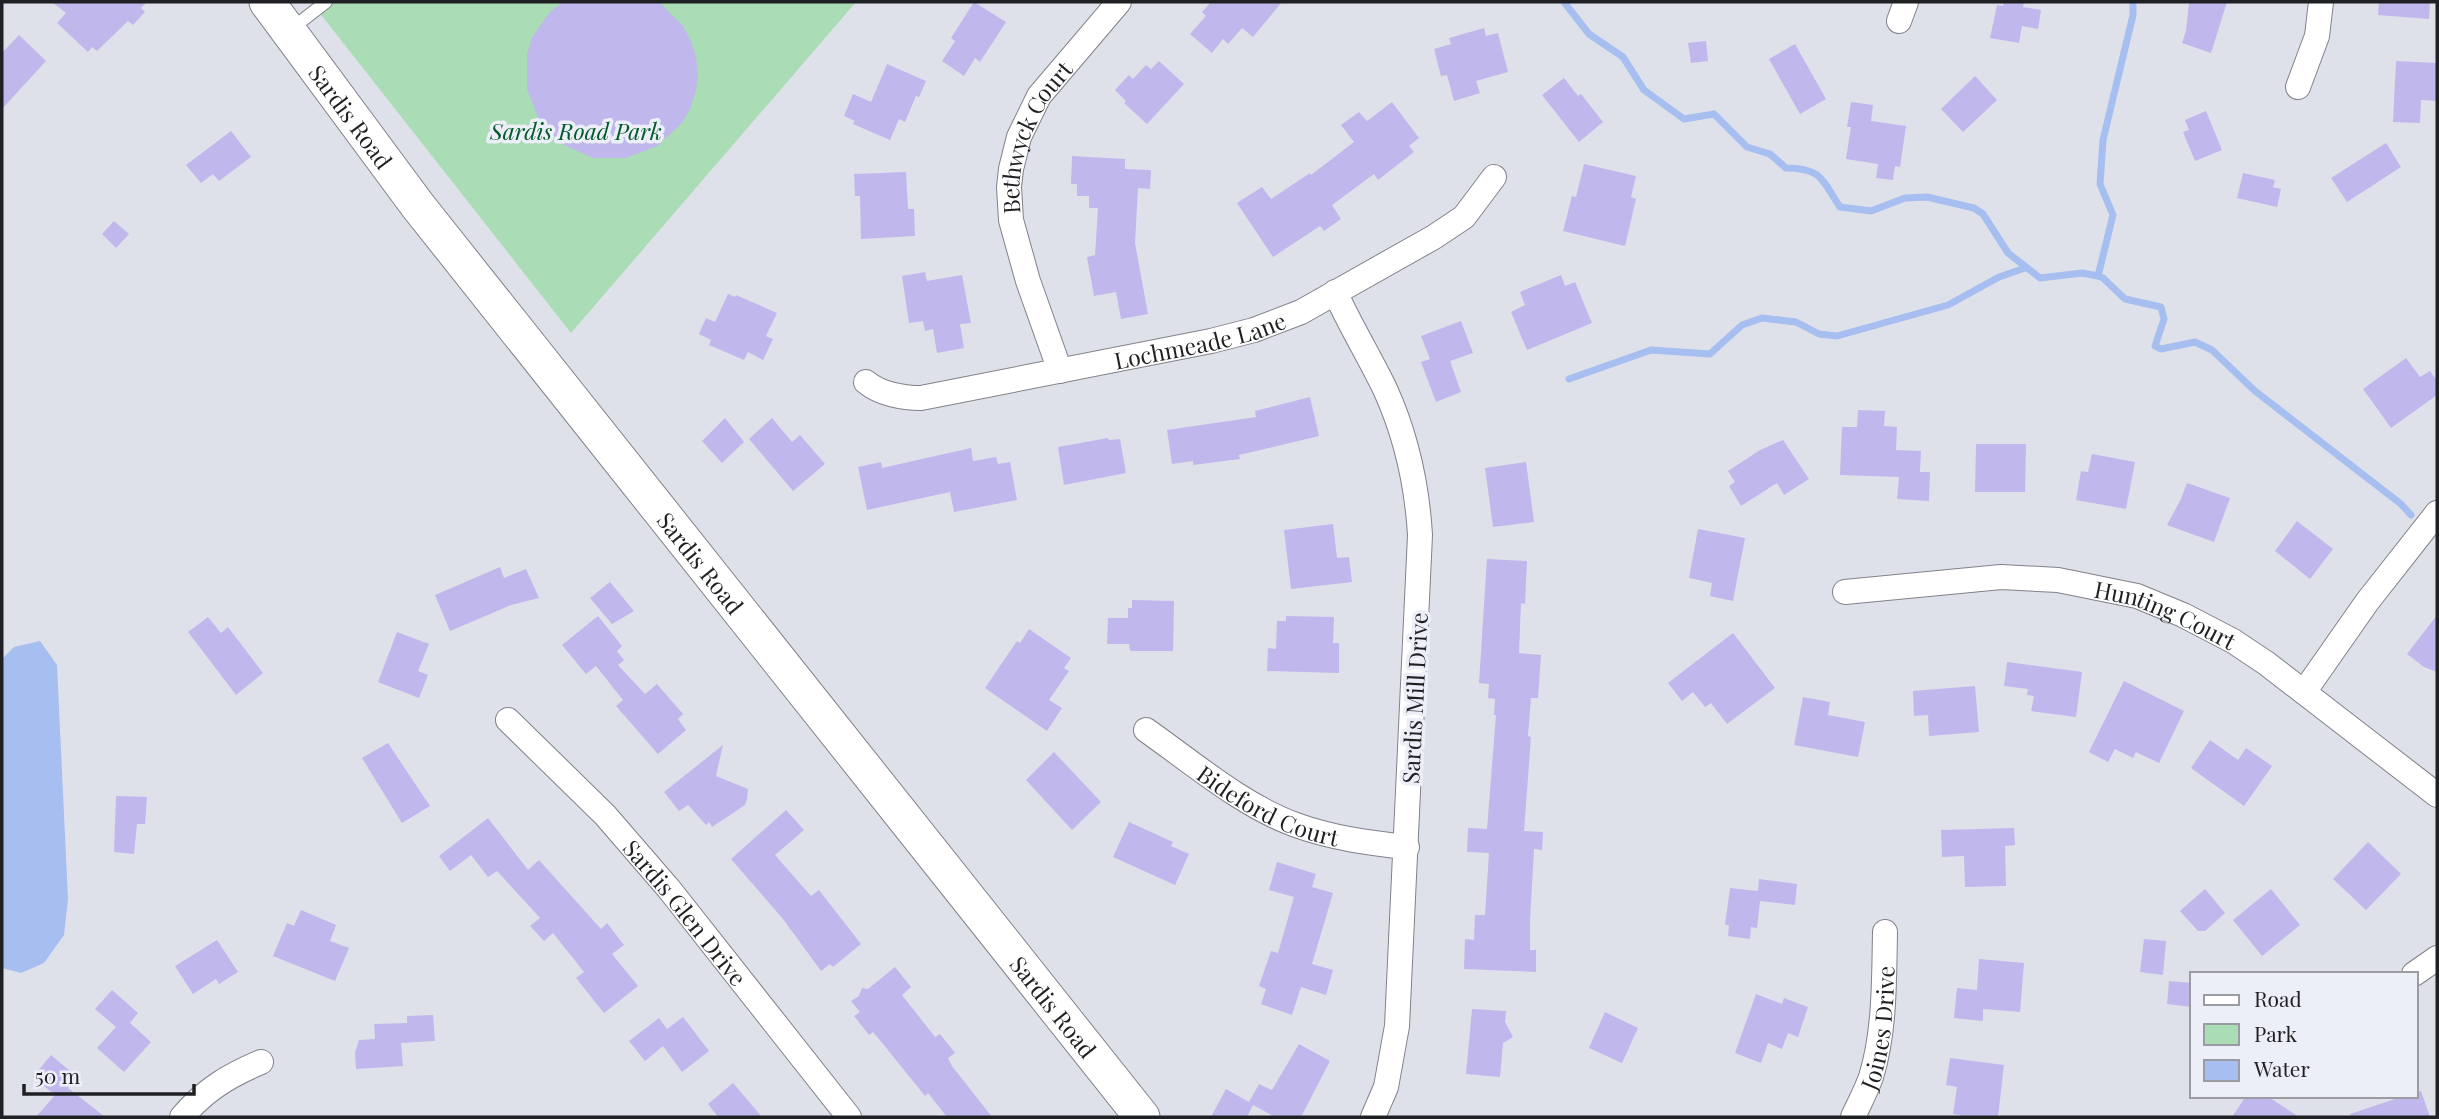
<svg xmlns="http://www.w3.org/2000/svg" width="2439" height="1119" viewBox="0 0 2439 1119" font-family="'Playfair Display',serif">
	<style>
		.green { fill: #aadcb6 }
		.water { fill: #a6bef0 }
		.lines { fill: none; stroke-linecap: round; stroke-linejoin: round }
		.stream { stroke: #a6bef0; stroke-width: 7 }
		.building { fill: #c0b7ed }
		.lane-casing { stroke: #80828a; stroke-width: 14 }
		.street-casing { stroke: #80828a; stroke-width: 26 }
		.secondary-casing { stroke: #80828a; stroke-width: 37 }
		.lane { stroke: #fff; stroke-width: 12 }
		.street { stroke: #fff; stroke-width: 24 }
		.secondary { stroke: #fff; stroke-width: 35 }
		.labels { text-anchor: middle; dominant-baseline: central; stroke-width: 7; stroke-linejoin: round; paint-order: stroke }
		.street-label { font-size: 23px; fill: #1f2023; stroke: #eceff7 }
		.park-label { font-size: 23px; font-style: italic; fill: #04592a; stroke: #eceff7 }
	</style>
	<rect width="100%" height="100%" fill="#dfe1ea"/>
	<path class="green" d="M311 2H856L571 333Z"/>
	<path class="water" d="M40 641 57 665 68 899 64 935 44 963 21 973 2 968V659L14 647Z"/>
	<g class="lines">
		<g class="stream">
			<path d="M1564 2 1589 34 1623 57 1644 90 1684 119 1714 114 1747 147 1770 154 1786 168C1822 168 1822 180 1840 207L1871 211 1905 198 1927 197 1974 208 1983 214 2008 253 2040 278 2082 273 2098 276 2103 278 2125 299 2161 307 2164 319 2155 346 2161 349 2195 342 2212 350 2255 391 2401 504 2411 515"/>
			<path d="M2098 276 2113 215 2100 184 2103 140 2133 15V2"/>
			<path d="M1569 379 1651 350 1710 354 1742 325 1762 318 1796 322 1819 334 1837 336 1948 305 1999 277 2025 268"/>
		</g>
	</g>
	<g class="building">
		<path d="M52 2H147L141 8 145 12 133 25 128 21 97 51 92 47 88 52 57 23 66 13Z"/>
		<path d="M563 2H659L683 26 691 41 696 57 698 74 696 90 690 109 682 123 657 146 626 158H593L562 144 539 120 527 89V54L532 38 541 24 551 11Z"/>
		<path d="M974 2 1006 22 980 62 975 58 964 76 942 61 955 41 951 38Z"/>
		<path d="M1211 2H1282L1253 37 1242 28 1228 44 1223 39 1212 53 1190 34 1206 16 1202 12Z"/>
		<path d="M2004 2H2024L2023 7 2041 10 2038 29 2022 26 2019 43 1990 38 1997 5 2003 6Z"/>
		<path d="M2189 2H2227L2211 53 2182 43 2186 31Z"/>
		<path d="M2379 2H2430L2429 19 2378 15Z"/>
		<path d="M1484 28 1486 36 1498 33 1508 72 1476 81 1480 93 1454 101 1447 75 1441 76 1434 49 1451 44 1449 38Z"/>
		<path d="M19 35 46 61 2 109V53Z"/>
		<path d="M1706 41 1708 61 1691 63 1688 43Z"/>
		<path d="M1795 44 1826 99 1800 114 1769 59Z"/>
		<path d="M1159 61 1184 84 1147 124 1124 103 1126 101 1115 90 1129 75 1133 79 1146 65 1151 69Z"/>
		<path d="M2396 61 2437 63 2436 101 2421 100 2420 123 2393 122Z"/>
		<path d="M887 64 926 81 919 97 916 96 905 122 899 119 890 140 853 124 855 121 844 116 853 94 871 102Z"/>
		<path d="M1975 76 1997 100 1963 132 1941 109Z"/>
		<path d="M1564 78 1578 96 1581 94 1603 122 1579 142 1542 95Z"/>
		<path d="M1392 102 1419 138 1409 146 1414 152 1378 180 1374 174 1332 205 1341 219 1324 231 1320 226 1273 257 1237 203 1262 187 1271 199 1310 173 1311 175 1354 142 1341 125 1359 112 1367 121Z"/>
		<path d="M1851 102 1873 105 1871 121 1906 126 1900 167 1895 166 1893 180 1876 178 1878 164 1846 159 1851 127H1847Z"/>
		<path d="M2206 111 2222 150 2195 161 2183 132 2189 130 2185 120Z"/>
		<path d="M231 131 251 157 219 181 213 174 201 183 186 165Z"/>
		<path d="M2386 143 2401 167 2347 202 2331 178Z"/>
		<path d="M1072 156 1125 159V169L1151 170 1150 189 1138 188 1135 243 1148 314 1121 319 1116 292 1094 296 1087 257 1095 255 1098 208H1089V196H1077V184H1071Z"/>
		<path d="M1584 164 1636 176 1631 197 1636 199 1625 246 1563 231 1572 196 1576 197Z"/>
		<path d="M906 172 908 209H914L915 236 861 239 860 196H855L854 174Z"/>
		<path d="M2243 173 2275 180 2273 187 2281 189 2277 207 2237 198Z"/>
		<path d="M114 221 129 234 116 248 102 234Z"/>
		<path d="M925 272 927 281 962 275 971 323 960 324 964 348 937 353 933 329 925 331 923 321 909 323 902 276Z"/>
		<path d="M1561 275 1565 286 1575 282 1592 323 1527 350 1511 312 1525 305 1520 292Z"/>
		<path d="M728 294 735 297 736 295 777 313 766 336 773 339 763 360 748 352 744 360 709 345 711 340 699 334 706 318 715 322Z"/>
		<path d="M1461 321 1473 353 1450 361 1461 392 1436 402 1421 362 1430 359 1421 336Z"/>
		<path d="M2406 358 2420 377 2430 371 2437 381V395L2391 428 2363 389Z"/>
		<path d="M1310 397 1319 436 1239 455 1240 459 1193 465V461L1172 464 1167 430 1256 417 1255 411Z"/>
		<path d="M1858 410 1885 411 1884 426 1897 427 1896 450 1921 451 1920 472H1930L1929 501 1897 499 1899 477 1840 475 1842 427H1857Z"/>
		<path d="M725 418 744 442 722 463 702 441Z"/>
		<path d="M772 418 792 442 800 435 825 464 793 491 749 439Z"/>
		<path d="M1108 438 1109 440 1120 439 1126 473 1064 485 1058 447Z"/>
		<path d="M1783 440 1809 479 1784 495 1777 483 1741 506 1729 486 1735 482 1728 471 1760 450Z"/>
		<path d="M1976 444H2026L2025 492H1975Z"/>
		<path d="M971 448 973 461 996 457 998 464 1010 462 1017 500 954 512 950 492 867 510 858 467 881 462 882 468Z"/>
		<path d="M2092 454 2135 462 2126 509 2076 500 2081 471 2088 472Z"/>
		<path d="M1526 462 1534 522 1493 527 1485 468Z"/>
		<path d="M2187 483 2230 498 2214 542 2167 525 2181 499Z"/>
		<path d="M2297 521 2333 549 2310 579 2275 551Z"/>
		<path d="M1333 524 1337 558 1349 557 1352 582 1291 589 1284 530Z"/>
		<path d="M1698 529 1745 538 1733 601 1710 596 1712 583 1689 578Z"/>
		<path d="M1487 559 1527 561 1525 604 1521 603 1519 653 1541 655 1538 698H1531L1528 736 1531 737 1524 831 1543 832 1542 850 1534 849 1530 921V950H1536V972L1464 969 1465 939 1474 940 1475 915H1485L1489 853 1467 852 1468 828 1487 829 1496 715H1494L1495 699 1488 698 1489 684 1479 683Z"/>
		<path d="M500 567 504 578 526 569 539 598 511 605 450 631 435 595Z"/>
		<path d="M610 582 634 611 612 624 590 598Z"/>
		<path d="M1132 600 1174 601 1173 651H1130L1129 644H1107L1108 618H1128V608H1132Z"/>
		<path d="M2437 615V672L2424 667 2407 654Z"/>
		<path d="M598 616 622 646 617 651 624 660 618 665 645 694 657 684 683 714 678 719 686 730 658 754 616 706 623 700 596 666 586 674 562 645Z"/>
		<path d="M1286 616 1334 617 1333 643H1339V673L1267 671 1268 648 1276 649 1277 621H1286Z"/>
		<path d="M208 617 221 633 228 627 263 673 236 695 188 632Z"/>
		<path d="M1029 629 1071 658 1064 668 1069 671 1049 700 1062 708 1047 731 985 688 1017 641 1020 643Z"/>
		<path d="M397 632 429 644 418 671 428 675 419 698 378 682Z"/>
		<path d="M1733 633 1775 688 1727 724 1711 703 1705 707 1693 692 1682 701 1668 683Z"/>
		<path d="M2007 662 2082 672 2076 717 2031 711 2034 696 2027 695 2028 689 2004 686Z"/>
		<path d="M2124 681 2184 711 2159 763 2136 752 2133 758 2115 749 2108 762 2089 752Z"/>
		<path d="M1975 686 1979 732 1929 736 1928 715 1914 716 1913 691Z"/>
		<path d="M1803 697 1830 702 1828 715 1865 722 1858 757 1794 745Z"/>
		<path d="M2210 740 2238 760 2246 748 2272 766 2244 806 2191 768Z"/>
		<path d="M388 743 430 806 402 823 362 758Z"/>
		<path d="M723 745 716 776 748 789 747 799 745 805 712 827 709 822 706 825 688 805 679 811 664 792Z"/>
		<path d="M1054 752 1101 802 1072 830 1026 780Z"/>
		<path d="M116 796 147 797 145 824H137L134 854 114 852Z"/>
		<path d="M786 810 804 830 775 855 811 896 819 890 861 944 833 967 830 964 821 971 783 919 731 859Z"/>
		<path d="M488 818 528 870 539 860 601 929 607 923 624 945 612 954 638 986 604 1013 576 978 584 972 553 933 544 941 530 926 540 918 497 871 488 877 471 855 450 871 439 856Z"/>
		<path d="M1129 822 1173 842 1171 846 1189 854 1175 885 1113 857Z"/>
		<path d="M2014 828 2015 845 2005 846 2006 886 1965 887 1964 856 1942 857 1941 830Z"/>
		<path d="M2368 842 2401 874 2366 910 2333 879Z"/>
		<path d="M1277 862 1316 874 1312 887 1333 893 1312 964 1333 970 1326 995 1301 987 1292 1015 1261 1004 1266 989 1259 986 1271 951 1278 953 1294 897 1269 890Z"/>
		<path d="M1759 879 1797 884 1795 905 1760 901 1757 928 1751 927 1750 939 1728 936 1729 925H1725L1730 888 1758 891Z"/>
		<path d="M2205 889 2225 913 2205 931H2198L2180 911Z"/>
		<path d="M2271 889 2300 925 2262 956 2233 920Z"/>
		<path d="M301 910 336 925 330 941 349 948 335 981 273 956 287 923 294 926Z"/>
		<path d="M2144 939 2166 941 2163 975 2140 972Z"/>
		<path d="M217 940 238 972 219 984 216 979 193 994 175 966Z"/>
		<path d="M1979 959 2024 963 2020 1012 1983 1009V1021L1954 1018 1957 988 1977 990Z"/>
		<path d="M895 967 911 987 902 995 935 1037 940 1034 955 1053 948 1058 952 1066 992 1117H947L928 1093 925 1096 879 1039 873 1032 869 1035 854 1016 860 1012 851 1001 859 996 862 988 868 989Z"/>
		<path d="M2169 981 2192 983V1007L2167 1004Z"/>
		<path d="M112 990 138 1013 130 1023 151 1042 124 1072 97 1048 116 1027 95 1009Z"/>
		<path d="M1756 994 1782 1004 1784 998 1808 1007 1798 1037 1788 1033 1782 1049 1768 1043 1761 1063 1735 1053Z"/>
		<path d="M1472 1009 1506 1011 1505 1022 1513 1037 1503 1043 1500 1077 1466 1074Z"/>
		<path d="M1605 1012 1638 1028 1622 1063 1589 1048Z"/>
		<path d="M433 1015 435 1041 401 1043 403 1066 356 1069 355 1053 359 1040 375 1039 374 1024 407 1023V1016Z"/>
		<path d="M683 1017 709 1051 682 1072 663 1046 645 1061 629 1041 659 1018 667 1029Z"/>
		<path d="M1299 1044 1330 1061 1301 1117H1275L1253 1105 1247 1117H1211L1226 1089 1249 1102 1259 1084 1272 1090Z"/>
		<path d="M51 1055 77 1077 68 1088 105 1117H36L55 1095 33 1077Z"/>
		<path d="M1950 1058 2004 1065 1998 1117H1960V1115L1953 1114 1957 1087 1946 1085Z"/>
		<path d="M733 1083 762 1117H718L708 1104Z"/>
		<path d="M2421 1091 2430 1117H2351L2350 1114 2404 1096H2416V1092Z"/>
		<path d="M2246 1096H2267L2299 1117H2232Z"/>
	</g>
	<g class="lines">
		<defs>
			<path id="lane" d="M290 30 326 2"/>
			<g id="street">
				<path d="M1899 21 1906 2"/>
				<path d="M2298 87 2317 36 2321 2"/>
				<path d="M1335 292C1350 325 1369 356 1385 389 1406 435 1417 485 1420 535L1397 1026 1386 1087 1373 1117"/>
				<path id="s1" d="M1060 371 1028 281 1011 220 1009 187 1011 169 1019 137 1039 96 1119 2"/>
				<path id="s2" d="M866 382C880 394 903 398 921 398L1211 341 1254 330 1301 312 1434 237 1464 217 1494 177"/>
				<path id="s3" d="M1845 592 2001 577 2058 580 2137 596 2183 615 2233 641 2266 663 2437 795"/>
				<path d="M2304 692 2367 602 2437 513"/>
				<path id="s4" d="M508 720 605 815 669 889 849 1117"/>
				<path id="s5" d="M1146 730C1193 763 1243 806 1296 825 1332 838 1369 843 1407 847"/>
				<path d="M2414 974 2437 958"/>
				<path d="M182 1117C205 1090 228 1076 261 1062"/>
				<path id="s6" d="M1853 1117C1859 1104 1866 1091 1871 1077 1885 1032 1884 980 1885 932"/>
			</g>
			<g id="secondary">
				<path id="s7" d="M267 2 418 206 1142 1117"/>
			</g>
		</defs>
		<use href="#lane" class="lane-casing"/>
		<use href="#street" class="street-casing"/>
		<use href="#secondary" class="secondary-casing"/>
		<use href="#lane" class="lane"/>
		<use href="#street" class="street"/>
		<use href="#secondary" class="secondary"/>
	</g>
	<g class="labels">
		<g class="street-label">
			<text stroke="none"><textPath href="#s7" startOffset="142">Sardis Road</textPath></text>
			<text stroke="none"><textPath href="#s1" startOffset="248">Bethwyck Court</textPath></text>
			<text stroke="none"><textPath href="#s2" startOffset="343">Lochmeade Lane</textPath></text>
			<text stroke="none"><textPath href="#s7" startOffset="709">Sardis Road</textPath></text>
			<text stroke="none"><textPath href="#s3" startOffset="327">Hunting Court</textPath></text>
			<text transform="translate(1414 698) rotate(-87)">Sardis Mill Drive</text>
			<text stroke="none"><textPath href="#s5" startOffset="145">Bideford Court</textPath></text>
			<text stroke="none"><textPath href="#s4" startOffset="262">Sardis Glen Drive</textPath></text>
			<text stroke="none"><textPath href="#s7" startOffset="1276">Sardis Road</textPath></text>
			<text stroke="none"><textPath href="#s6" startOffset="94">Joines Drive</textPath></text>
		</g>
		<g class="park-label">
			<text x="576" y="130">Sardis Road Park</text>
		</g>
	</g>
	<rect width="2439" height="1119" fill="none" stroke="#1f2023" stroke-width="7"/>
	<rect x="2190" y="972" width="228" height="126" fill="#eceff7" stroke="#9a9ca2" stroke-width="2"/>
	<rect x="2204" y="995" width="35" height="10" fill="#ffffff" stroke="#9a9ca2" stroke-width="2"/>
	<text x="2254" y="1007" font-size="21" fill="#1f2023">Road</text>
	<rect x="2204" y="1024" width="35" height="21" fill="#aadcb6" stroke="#9a9ca2" stroke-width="2"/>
	<text x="2254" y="1042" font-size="21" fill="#1f2023">Park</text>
	<rect x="2204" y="1060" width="35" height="21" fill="#a6bef0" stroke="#9a9ca2" stroke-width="2"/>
	<text x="2254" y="1077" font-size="21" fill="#1f2023">Water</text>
	<path d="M24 1084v10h170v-10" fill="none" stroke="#1f2023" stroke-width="3.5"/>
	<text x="35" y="1084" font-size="21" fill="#1f2023" stroke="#eceff7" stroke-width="5" paint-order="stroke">50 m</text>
</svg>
